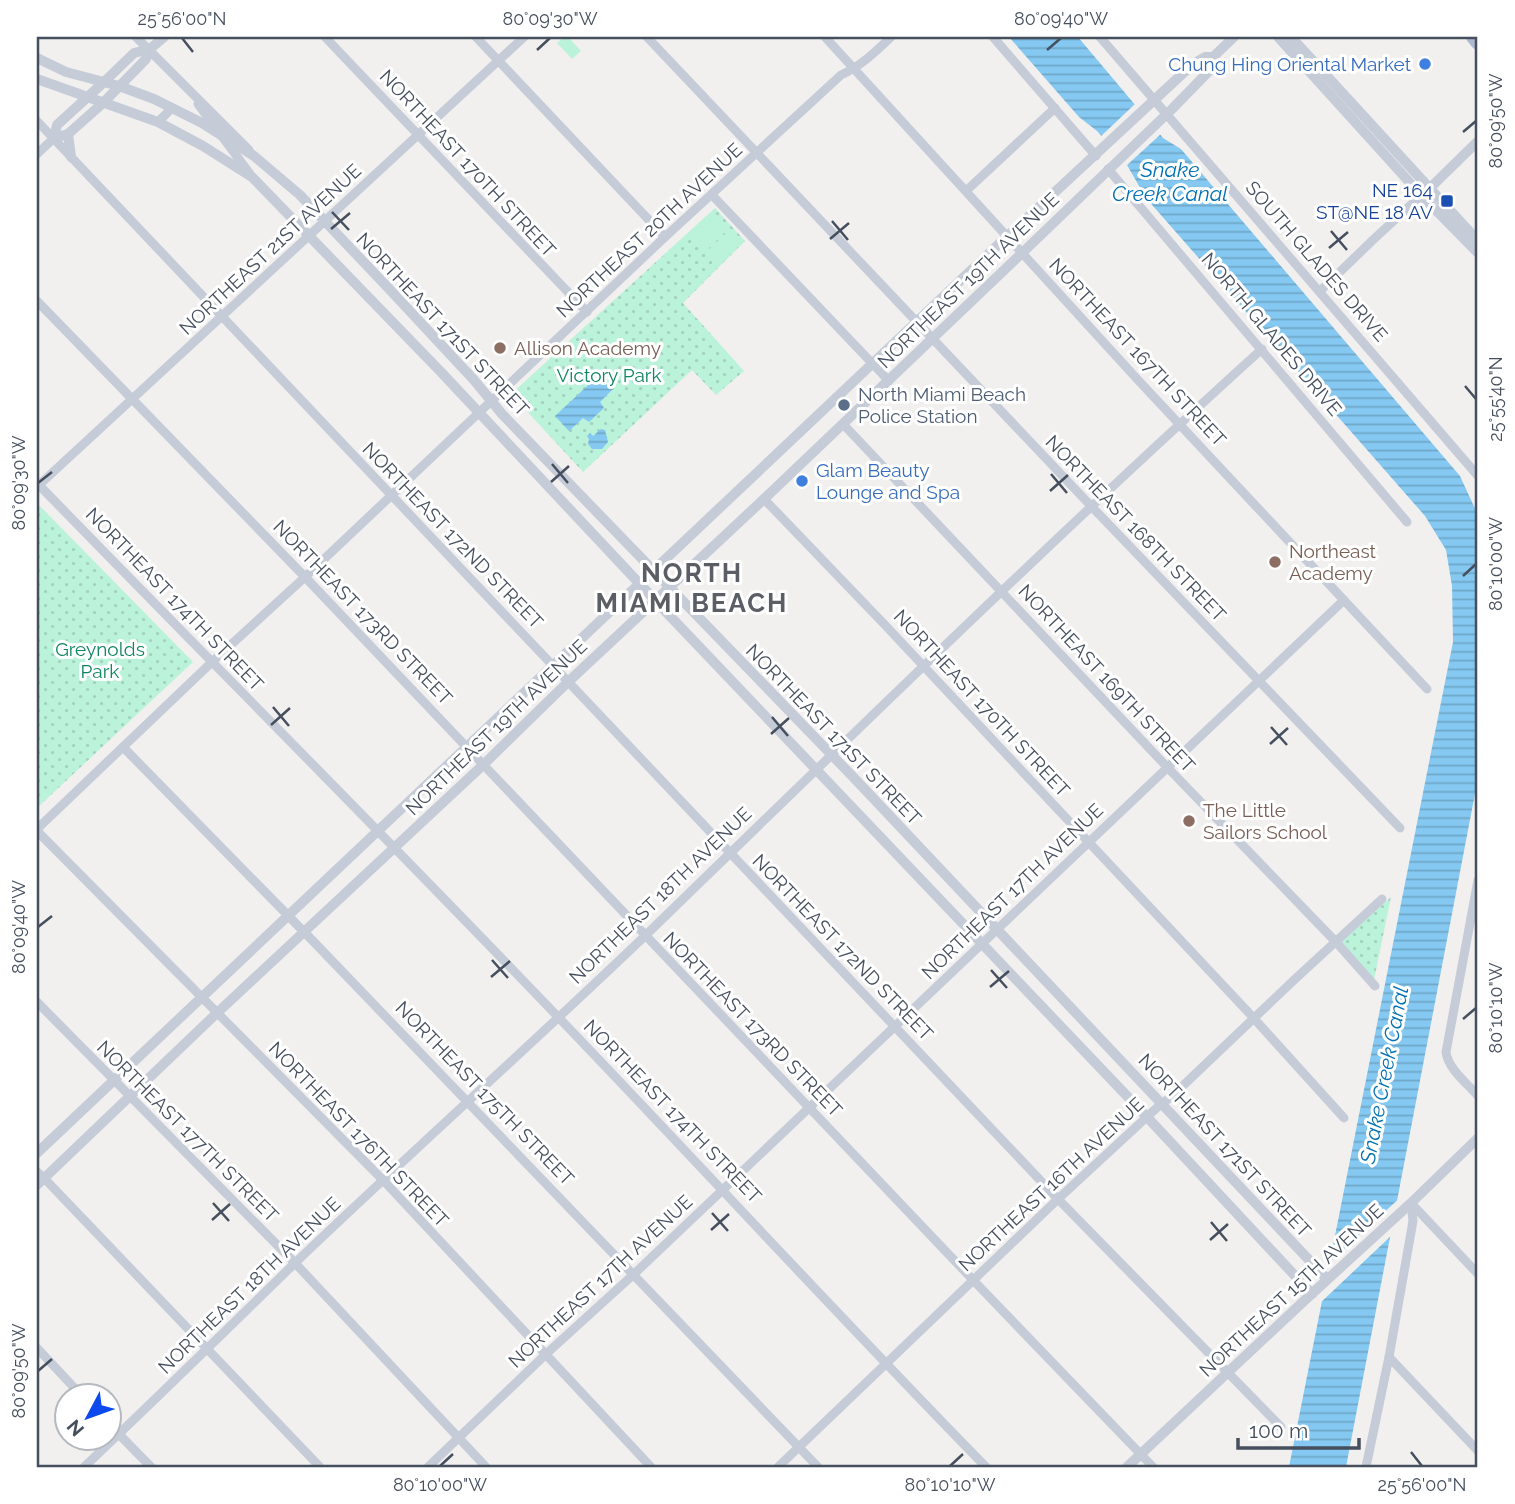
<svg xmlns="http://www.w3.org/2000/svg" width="1515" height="1504" viewBox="0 0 1515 1504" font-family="Raleway,sans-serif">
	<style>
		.green { fill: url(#green-dots) }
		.pitch { fill: #bbf2da }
		.water { fill: url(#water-rules) }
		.pier { fill: #f2f0ef }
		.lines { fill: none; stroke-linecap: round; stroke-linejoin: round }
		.minor { stroke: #c5ccd8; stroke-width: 9 }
		.tertiary { stroke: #c5ccd8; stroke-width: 10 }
		.primary { stroke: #adb9d0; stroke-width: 14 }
		.ticks { fill: none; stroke: #464f5e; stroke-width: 2.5 }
		.shop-dot { fill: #3f7fe0; stroke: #fff; stroke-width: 2.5 }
		.transit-dot { fill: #1a4fb4; stroke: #fff; stroke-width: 2.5 }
		.education-dot { fill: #8d6e63; stroke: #fff; stroke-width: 2.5 }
		.service-dot { fill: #5c6f8a; stroke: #fff; stroke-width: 2.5 }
		.labels { text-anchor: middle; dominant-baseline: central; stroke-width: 6; stroke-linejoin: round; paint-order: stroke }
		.shop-label { font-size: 19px; fill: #366cbe; stroke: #fff; text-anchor: end }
		.street-label { font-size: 19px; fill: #464f5e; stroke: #fff }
		.transit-label { font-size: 19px; fill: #164399; stroke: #fff; text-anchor: end }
		.education-label { font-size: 19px; fill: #785e54; stroke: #fff; text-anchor: start }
		.park-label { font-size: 19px; fill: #10865f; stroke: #fff }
		.service-label { font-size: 19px; fill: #4e5e75; stroke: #fff; text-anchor: start }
		.water-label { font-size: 21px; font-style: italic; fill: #0271b5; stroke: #fff }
		.district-label { font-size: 26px; font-weight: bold; letter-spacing: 2px; fill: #5b5e65; stroke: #fff }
		.neatline { fill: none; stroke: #464f5e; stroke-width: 2.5 }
		.ticks-label { font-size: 18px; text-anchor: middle; fill: #464f5e }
	</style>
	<defs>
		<pattern id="green-dots" width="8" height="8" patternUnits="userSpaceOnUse" patternTransform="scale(1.75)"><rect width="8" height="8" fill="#bbf2da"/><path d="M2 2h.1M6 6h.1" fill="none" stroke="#a2d1be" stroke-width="1.8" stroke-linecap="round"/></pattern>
		<pattern id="water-rules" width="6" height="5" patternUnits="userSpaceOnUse" patternTransform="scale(1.75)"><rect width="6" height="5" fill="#85c9f2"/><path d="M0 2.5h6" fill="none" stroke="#6fa6c7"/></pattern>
	</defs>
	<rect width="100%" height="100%" fill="#f2f0ef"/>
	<g class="green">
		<path d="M715 208 745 241 683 303 744 371 716 395 692 370 583 472 511 394Z"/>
		<path d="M37 503 193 662 37 808Z"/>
		<path d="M1391 897 1374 980 1340 943Z"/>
	</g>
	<g class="pitch">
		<path d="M564 37H568L581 51 572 59 557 43Z"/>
		<path d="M715 214 727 227 704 250 691 237Z"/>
		<path d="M730 229 742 241 718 265 706 252Z"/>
	</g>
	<g class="water">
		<path d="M1009 37H1078L1163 138 1181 149 1460 476 1478 515V778L1346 1467H1289L1453 642 1452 586 1446 550 1425 516 1146 198 1127 165 1097 131 1079 117Z"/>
		<path d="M599 375 613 389 600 402 604 408 589 422 583 418 569 431 555 416Z"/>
		<path d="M601 429 605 430 608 442 602 449H592L588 444 589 439 587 436 590 433 593 436Z"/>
	</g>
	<g class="pier">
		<path d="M1135 104 1162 133 1126 166 1100 137Z"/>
		<path d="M1403 1195 1395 1235H1392L1317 1306 1326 1262 1331 1261Z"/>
	</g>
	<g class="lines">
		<g class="minor">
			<path d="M136 37 249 150"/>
			<path d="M325 37 587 312"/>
			<path d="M476 37 665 237"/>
			<path d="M647 37 1092 507 1400 828"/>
			<path d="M825 37 1138 380 1427 689"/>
			<path d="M993 37 1096 156"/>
			<path d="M1100 37 1478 476"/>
			<path d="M198 104 250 174"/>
			<path d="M37 121 1058 1199 1281 1427"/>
			<path d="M158 122 172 108"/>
			<path d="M37 154 54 138"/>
			<path d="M1108 169 1407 522"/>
			<path d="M966 191 1055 108"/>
			<path d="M712 195 889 381"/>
			<path d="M1320 291 1375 238 1425 192"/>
			<path d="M37 301 305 577 974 1281 1153 1467"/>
			<path d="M843 424 1168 768 1336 942 1375 986"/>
			<path d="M37 483C211 662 387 838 560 1019 703 1168 842 1320 986 1467"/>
			<path d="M39 485C201 336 363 187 524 37"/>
			<path d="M764 499 885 625 1249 1013 1344 1118"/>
			<path d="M123 747 312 940 818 1467"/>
			<path d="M37 829 212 662 305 577 665 237 841 75C861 66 875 52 891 37"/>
			<path d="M37 831 383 1180 651 1467"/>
			<path d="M1478 880 1446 1052C1448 1069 1467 1083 1478 1096"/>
			<path d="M37 1002 295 1263 486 1467"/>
			<path d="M37 1172 44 1178 320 1467"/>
			<path d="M1411 1203 1478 1274"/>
			<path d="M37 1348 82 1396"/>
			<path d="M1389 1357 1478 1451"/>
			<path d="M108 1423 151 1467"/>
			<path d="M84 1467C155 1400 225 1331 295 1263 411 1152 531 1045 647 934 850 737 1052 539 1262 349"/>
			<path d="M428 1467 545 1355 634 1274 1344 600"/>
			<path d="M778 1467 1058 1199 1162 1103 1170 1098 1294 980 1382 899"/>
			<path d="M1366 1467 1389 1357 1413 1221 1411 1203"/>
		</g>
		<g class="tertiary">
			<path d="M1278 37 1422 196 1478 253"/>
			<path d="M1291 37 1478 241"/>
			<path d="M150 49 134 53 104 82 57 125 54 138 68 134 103 103 146 59 150 49 164 37"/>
			<path d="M37 58 66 72 119 86 154 99 202 123 254 156 300 195 393 293 474 380 502 414 856 780 1327 1279"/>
			<path d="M37 79 158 122 203 146 252 177 440 371 668 614 1147 1117 1312 1294"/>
			<path d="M68 134 71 157"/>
			<path d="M1429 189 1478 141"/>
			<path d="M37 1153 1000 243 1193 64 1205 57H1213L1234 37"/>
			<path d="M37 1185 217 1013 483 765 568 682 764 499 1022 253 1172 109 1212 68 1213 57"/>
			<path d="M1127 1467 1305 1300 1411 1203 1478 1138"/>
		</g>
		<path class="primary" d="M1473 37 1478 43"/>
	</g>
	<path class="ticks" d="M182 38 193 52M537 50 550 38M1047 50 1061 38M1463 132 1476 121M332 212 349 230M832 221 848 240M331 229 350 213M1331 231 1347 250M830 239 849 223M1329 248 1348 232M1465 386 1476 399M552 464 568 483M1051 474 1067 493M551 482 569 466M38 483 52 472M1050 491 1068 475M1463 576 1476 564M273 707 289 726M772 717 788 736M271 725 290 708M1271 727 1287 745M771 734 789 718M1270 744 1288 728M38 927 52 916M492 960 508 978M991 970 1007 988M491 977 510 961M990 987 1009 971M1463 1019 1476 1008M213 1203 229 1221M712 1213 728 1231M212 1220 230 1204M1211 1222 1227 1241M711 1230 729 1214M1210 1240 1228 1224M38 1371 52 1359M1411 1452 1422 1466M440 1466 453 1454M950 1466 963 1454"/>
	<g class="shop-dot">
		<circle cx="1425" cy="64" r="7"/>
		<circle cx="802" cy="481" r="7"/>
	</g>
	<rect class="transit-dot" x="1440" y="194" width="14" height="14" rx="3.5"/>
	<g class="education-dot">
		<circle cx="500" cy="348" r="7"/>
		<circle cx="1275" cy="562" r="7"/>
		<circle cx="1189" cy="821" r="7"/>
	</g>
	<circle class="service-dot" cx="844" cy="405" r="7"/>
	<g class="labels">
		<g class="shop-label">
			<text x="1411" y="64">Chung Hing Oriental Market</text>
			<text x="816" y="470" text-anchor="start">Glam Beauty<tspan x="816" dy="22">Lounge and Spa</tspan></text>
		</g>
		<g class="street-label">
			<text transform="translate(468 163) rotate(47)">NORTHEAST 170TH STREET</text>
			<text transform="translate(649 230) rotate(-43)">NORTHEAST 20TH AVENUE</text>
			<text transform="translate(270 249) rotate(-43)">NORTHEAST 21ST AVENUE</text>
			<text transform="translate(1317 261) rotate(49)">SOUTH GLADES DRIVE</text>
			<text transform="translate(968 280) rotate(-44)">NORTHEAST 19TH AVENUE</text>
			<text transform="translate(443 324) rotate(47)">NORTHEAST 171ST STREET</text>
			<text transform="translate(1272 334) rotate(50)">NORTH GLADES DRIVE</text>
			<text transform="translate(1138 352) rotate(47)">NORTHEAST 167TH STREET</text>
			<text transform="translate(1136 528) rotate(46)">NORTHEAST 168TH STREET</text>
			<text transform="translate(453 535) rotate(46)">NORTHEAST 172ND STREET</text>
			<text transform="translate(175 599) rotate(46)">NORTHEAST 174TH STREET</text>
			<text transform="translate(363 612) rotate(46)">NORTHEAST 173RD STREET</text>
			<text transform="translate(1107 678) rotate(47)">NORTHEAST 169TH STREET</text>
			<text transform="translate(982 703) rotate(47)">NORTHEAST 170TH STREET</text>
			<text transform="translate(496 727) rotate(-44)">NORTHEAST 19TH AVENUE</text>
			<text transform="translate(834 734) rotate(46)">NORTHEAST 171ST STREET</text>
			<text transform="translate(1012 891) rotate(-44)">NORTHEAST 17TH AVENUE</text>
			<text transform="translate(660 895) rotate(-44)">NORTHEAST 18TH AVENUE</text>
			<text transform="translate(843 947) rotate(46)">NORTHEAST 172ND STREET</text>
			<text transform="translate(753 1024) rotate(46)">NORTHEAST 173RD STREET</text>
			<text transform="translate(485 1093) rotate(46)">NORTHEAST 175TH STREET</text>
			<text transform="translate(673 1111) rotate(46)">NORTHEAST 174TH STREET</text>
			<text transform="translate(188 1131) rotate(45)">NORTHEAST 177TH STREET</text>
			<text transform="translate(359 1134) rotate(46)">NORTHEAST 176TH STREET</text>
			<text transform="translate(1225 1145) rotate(47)">NORTHEAST 171ST STREET</text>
			<text transform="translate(1051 1184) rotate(-43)">NORTHEAST 16TH AVENUE</text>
			<text transform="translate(600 1281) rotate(-43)">NORTHEAST 17TH AVENUE</text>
			<text transform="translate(249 1285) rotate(-44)">NORTHEAST 18TH AVENUE</text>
			<text transform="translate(1291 1290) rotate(-43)">NORTHEAST 15TH AVENUE</text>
		</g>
		<g class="transit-label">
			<text x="1433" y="190">NE 164<tspan x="1433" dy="22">ST@NE 18 AV</tspan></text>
		</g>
		<g class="education-label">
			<text x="514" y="348">Allison Academy</text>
			<text x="1289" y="551">Northeast<tspan x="1289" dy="22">Academy</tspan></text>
			<text x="1203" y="810">The Little<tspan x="1203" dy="22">Sailors School</tspan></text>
		</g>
		<g class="park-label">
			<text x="609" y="375">Victory Park</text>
			<text x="100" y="649">Greynolds<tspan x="100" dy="22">Park</tspan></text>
		</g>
		<g class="service-label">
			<text x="858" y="394">North Miami Beach<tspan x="858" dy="22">Police Station</tspan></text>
		</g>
		<g class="water-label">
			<text x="1170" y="169">Snake<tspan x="1170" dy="24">Creek Canal</tspan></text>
			<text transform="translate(1384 1075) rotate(-79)">Snake Creek Canal</text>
		</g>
		<g class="district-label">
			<text x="692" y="573">NORTH<tspan x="692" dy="30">MIAMI BEACH</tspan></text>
		</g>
	</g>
	<rect width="1515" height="1504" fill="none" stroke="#ffffff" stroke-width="77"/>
	<g transform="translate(88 1417) rotate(229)"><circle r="33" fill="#ffffff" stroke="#b5b9bf" stroke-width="2"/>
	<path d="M0-5L12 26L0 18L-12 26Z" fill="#0c49ef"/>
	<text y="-10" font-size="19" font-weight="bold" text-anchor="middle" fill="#464f5e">N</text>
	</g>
	<path d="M1238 1438v10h121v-10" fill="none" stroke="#464f5e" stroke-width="3.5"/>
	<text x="1249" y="1438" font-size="21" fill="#464f5e" stroke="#ffffff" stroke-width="5" paint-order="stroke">100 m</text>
	<rect x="38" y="38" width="1438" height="1428" class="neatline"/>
	<g class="ticks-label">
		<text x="182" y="25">25°56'00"N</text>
		<text x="550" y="25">80°09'30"W</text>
		<text x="1061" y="25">80°09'40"W</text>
		<text transform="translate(1496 121) rotate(-90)" y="6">80°09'50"W</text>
		<text transform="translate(1496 399) rotate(-90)" y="6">25°55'40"N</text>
		<text transform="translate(19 483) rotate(-90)" y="6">80°09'30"W</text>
		<text transform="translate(1496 564) rotate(-90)" y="6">80°10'00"W</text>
		<text transform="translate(19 927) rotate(-90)" y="6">80°09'40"W</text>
		<text transform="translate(1496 1008) rotate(-90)" y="6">80°10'10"W</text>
		<text transform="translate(19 1371) rotate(-90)" y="6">80°09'50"W</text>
		<text x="440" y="1491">80°10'00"W</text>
		<text x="950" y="1491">80°10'10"W</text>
		<text x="1422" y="1491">25°56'00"N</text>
	</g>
</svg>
